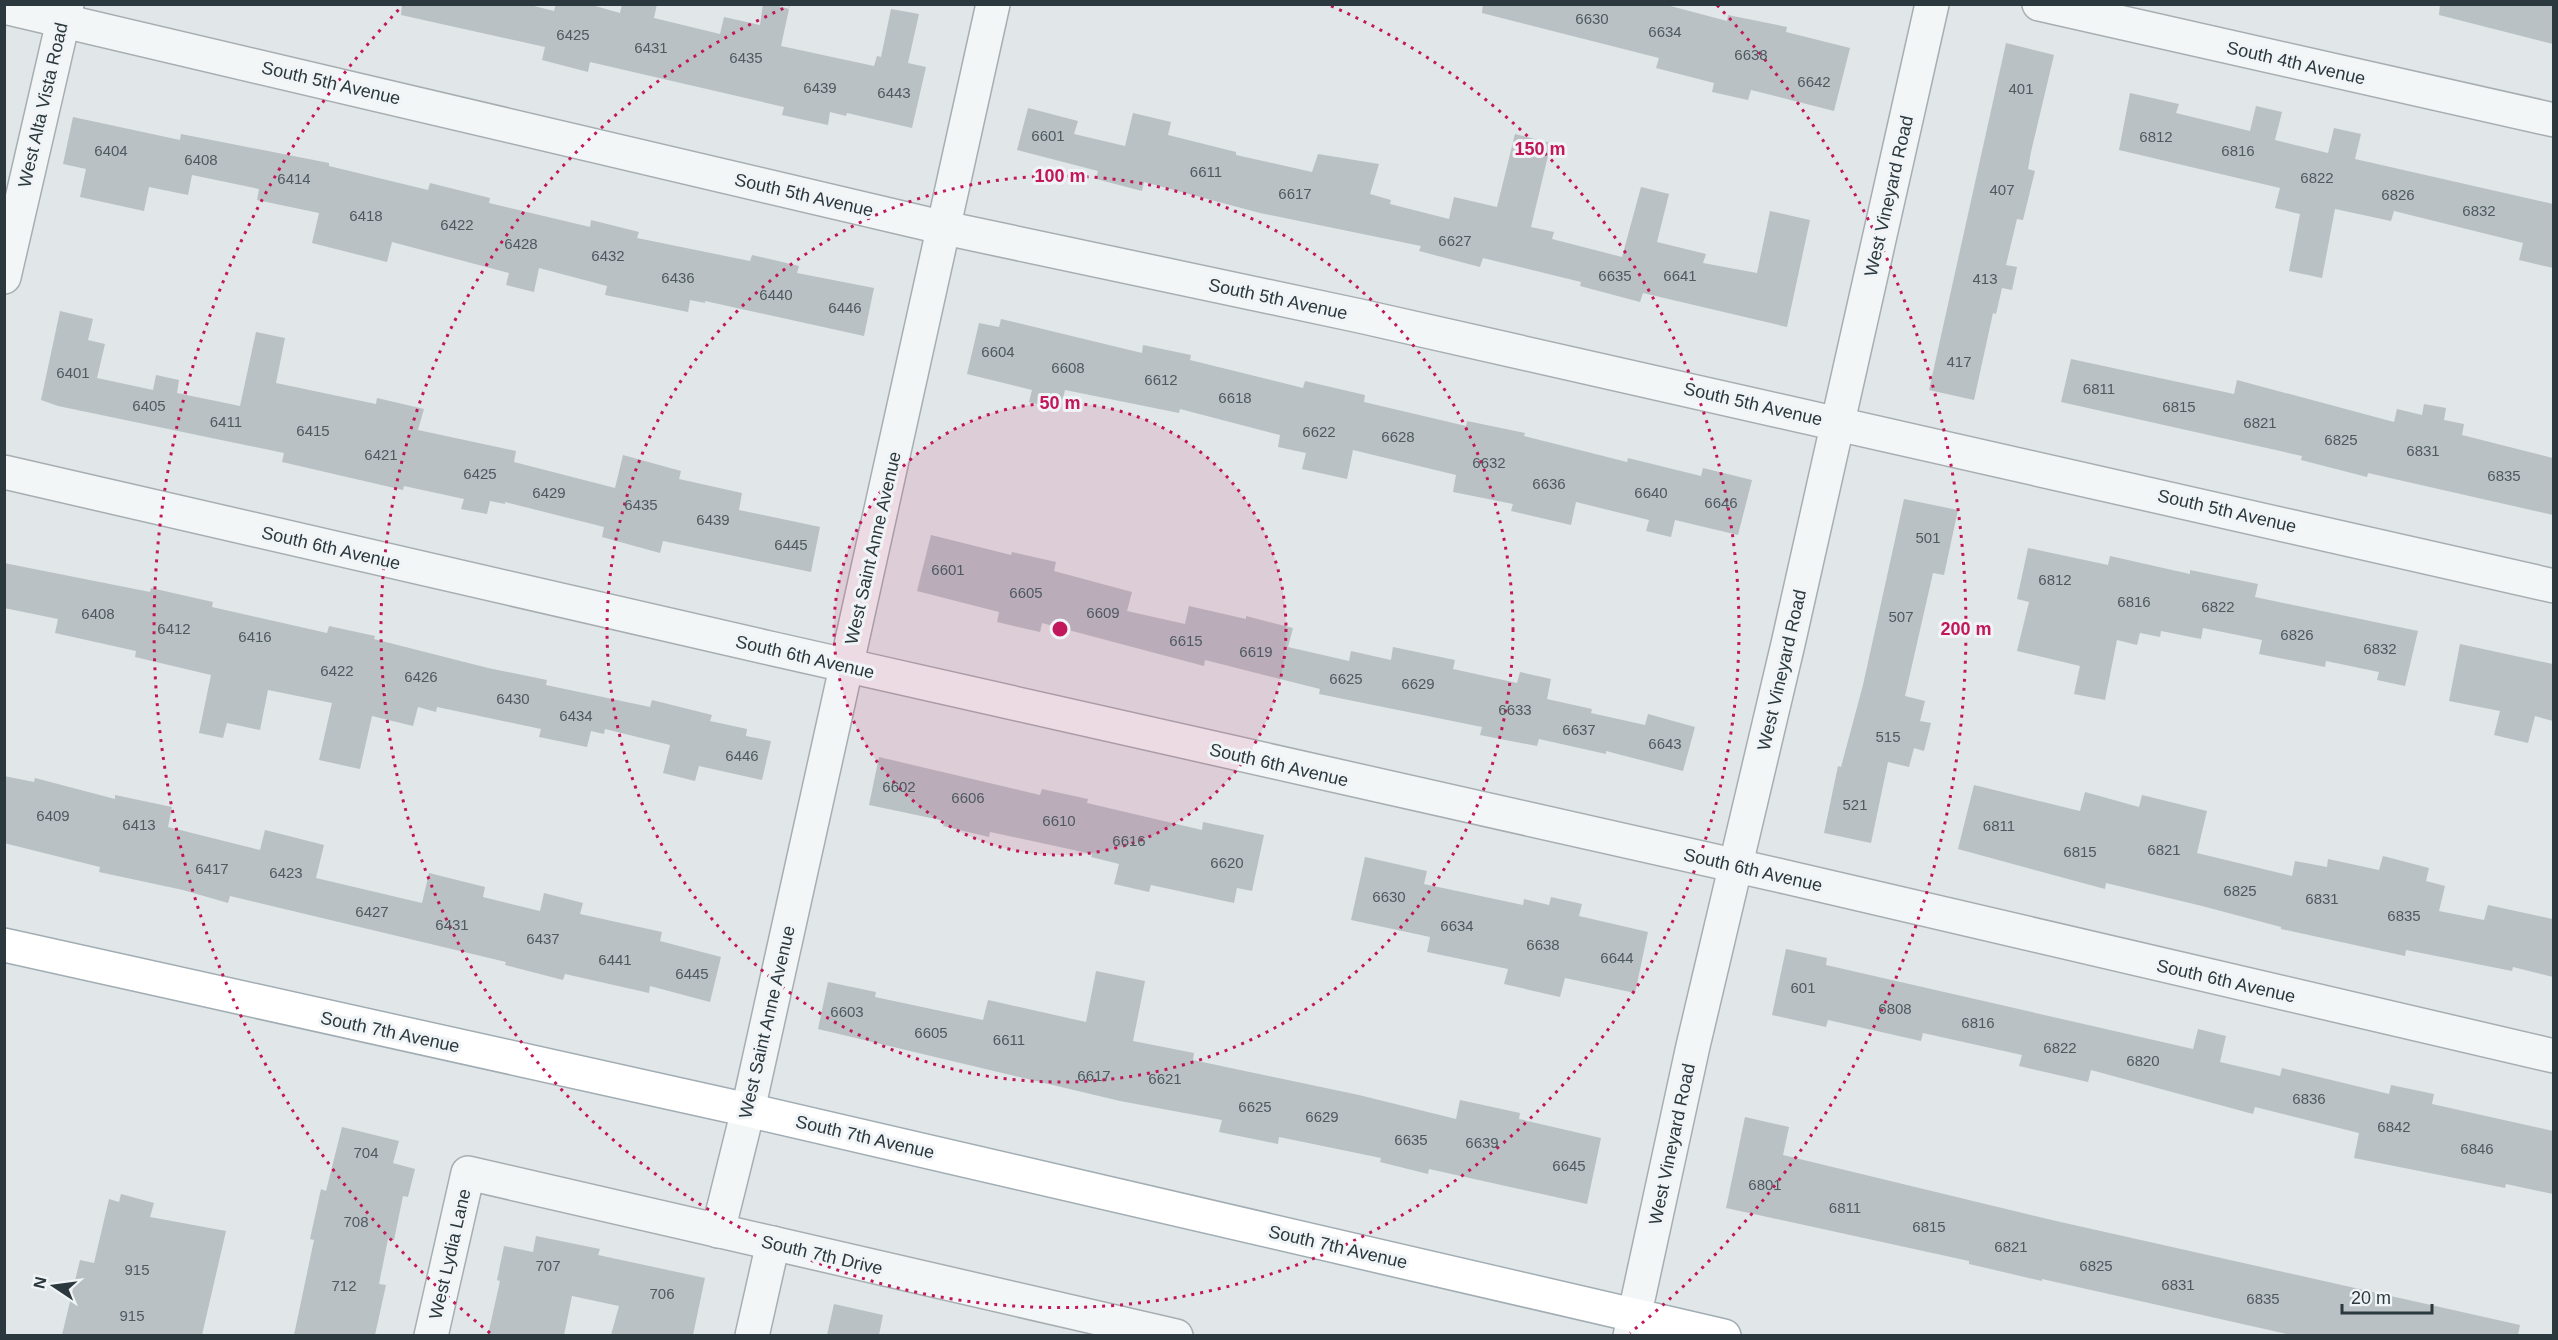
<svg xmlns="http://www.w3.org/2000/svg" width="2558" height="1340" viewBox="0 0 2558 1340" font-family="Helvetica,sans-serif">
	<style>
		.building { fill: #b9c1c5 }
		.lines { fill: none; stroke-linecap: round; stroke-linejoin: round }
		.minor-casing { stroke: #a7aeb2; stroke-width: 36 }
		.major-casing { stroke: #a1adb3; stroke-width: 36 }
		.minor { stroke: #f3f6f7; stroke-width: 33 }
		.major { stroke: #fff; stroke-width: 33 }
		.ring { fill: none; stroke: #c2185b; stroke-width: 3; stroke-dasharray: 3 6 }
		.labels { text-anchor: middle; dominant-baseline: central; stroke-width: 6; stroke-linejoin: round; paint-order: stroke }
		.number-label { font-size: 15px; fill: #4e5a60 }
		.street-label { font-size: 18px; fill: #2b383e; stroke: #f0f4f6 }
		.centre { fill: #c2185b; stroke: #f0f4f6; stroke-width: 3 }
		.ring-label { font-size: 18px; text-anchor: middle; font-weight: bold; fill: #c2185b; stroke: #f0f4f6; stroke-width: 6; stroke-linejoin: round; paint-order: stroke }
	</style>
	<rect width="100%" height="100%" fill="#e1e6e8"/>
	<g class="building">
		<path d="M402 4H526L554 11 556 4H588L620 13 622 4H657L654 18 720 34 724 17 760 25 763 4H773L789 9 781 46 874 66 877 56 881 57 891 9 919 14 908 63 926 67 912 128 847 113 846 116 830 112 828 125 782 115 784 107 590 62 588 72 542 60 545 47 401 15Z"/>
		<path d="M1483 4H1663L1727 21 1728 15 1787 27 1786 32 1850 48 1834 111 1751 90 1748 100 1712 92 1714 83 1656 68 1659 58 1482 13Z"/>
		<path d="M2440 4H2553V44L2439 15Z"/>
		<path d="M2006 43 2054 55 2031 152 2028 169 2035 171 2023 220 2017 219 2006 265 2017 267 2012 290 2002 288 1996 314 1993 313 1974 400 1929 390Z"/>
		<path d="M2130 93 2179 104 2176 113 2250 131 2256 106 2282 112 2275 140 2328 153 2334 128 2361 134 2355 159 2553 204V268L2519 260 2523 243 2394 211 2391 221 2335 209 2322 278 2289 271 2300 214 2275 208 2280 188 2119 150Z"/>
		<path d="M1028 108 1078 121 1074 134 1125 146 1133 113 1171 122 1168 135 1236 152V155L1312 172 1318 154 1379 164 1370 194 1391 200 1390 204 1449 219 1454 197 1497 207 1515 134 1551 143 1531 227 1554 232 1552 239 1622 257 1641 187 1669 194 1657 242 1706 254 1703 263 1757 273 1770 211 1810 220 1787 327 1643 293 1640 302 1580 286 1581 282 1483 258 1480 267 1419 251 1421 246 1260 213 1144 182 1142 191 1096 179 1098 171 1017 150Z"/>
		<path d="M73 117 180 140 181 134 329 163V166L428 190 430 183 490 198 489 203 590 227 591 220 639 232 637 238 750 261 752 255 799 266 797 273 874 288 864 336 705 301V303L690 300 688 312 605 295 607 286 539 268 534 292 506 285 509 273 392 242 387 262 312 243 319 213 257 200 259 189 192 175 188 195 149 187 144 211 80 197 86 169 63 164Z"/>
		<path d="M60 311 93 319 88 340 105 344 97 378 153 390 156 375 179 380 177 393 240 406 256 332 285 338 276 383 376 404 377 398 424 409 418 430 516 451 514 462 615 488 623 455 681 471 679 479 742 493 739 510 820 527 811 572 663 541 660 553 602 537 604 527 505 502V504L490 501 487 514 461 509 464 499 404 486 403 490 282 462 284 453 58 406 41 400Z"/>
		<path d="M1001 319 1142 353 1143 345 1191 355 1190 360 1303 388 1305 381 1365 395 1364 402 1466 426 1467 421 1525 433 1524 436 1627 462 1628 458 1701 476 1703 468 1752 480 1738 535 1675 520 1671 537 1646 531 1649 520 1576 502 1571 525 1511 511 1513 504 1453 492 1456 475 1353 450 1347 479 1302 469 1306 453 1278 447 1280 435 1180 409 1179 413 1065 390 1060 410 1029 402 1032 390 967 374 979 323 999 327Z"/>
		<path d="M2071 359 2234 394 2237 380 2394 422 2397 409 2422 415 2424 404 2446 408 2444 420 2464 424 2462 435 2553 458V515L2368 473 2367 477 2301 460 2302 456 2061 402Z"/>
		<path d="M1904 499 1958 510 1944 575 1933 573 1905 696 1925 701 1920 721 1931 723 1924 751 1914 748 1909 767 1888 762 1871 843 1824 833 1838 766 1841 767 1863 685Z"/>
		<path d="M931 535 1011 555 1012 552 1056 562 1054 571 1132 592 1127 611 1185 624 1189 606 1246 619V616L1293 628 1288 647 1349 661 1351 651 1391 660 1393 647 1455 660 1453 669 1517 683 1520 672 1551 679 1547 699 1592 709 1591 713 1645 725 1648 714 1695 727 1683 771 1606 751V754L1539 739 1537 746 1480 735 1482 727 1319 694 1320 689 1205 660 1204 666 1042 623 1040 632 997 622 999 612 917 591Z"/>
		<path d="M2028 548 2108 565 2110 556 2190 574V570L2258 584 2255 597 2418 631 2405 686 2377 680 2379 672 2326 661 2325 667 2259 654 2262 640 2203 628 2201 639 2161 631 2160 637 2140 633 2137 645 2117 640 2105 700 2074 694 2080 666 2017 651 2029 602 2017 599Z"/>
		<path d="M4 563 150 592 151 588 213 602 212 607 327 633 329 626 375 636 374 639 488 668 547 680 546 685 650 707 652 700 712 715 710 721 747 729 746 736 771 741 762 780 699 766 695 781 663 773 670 745 605 729 604 734 591 731 587 747 539 737 541 729 437 707 436 712 418 707 413 726 372 716 360 769 319 760 332 703 268 690 260 730 227 723 223 738 199 733 211 675 135 657 136 651 55 633 58 619 4 608Z"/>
		<path d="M2460 644 2553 664V721L2535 716 2528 743 2494 735 2500 711 2449 701Z"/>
		<path d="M879 757 1040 795 1042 789 1088 799 1087 803 1202 830 1203 822 1264 835 1252 891 1237 888 1234 903 1151 885 1149 892 1114 884 1119 864 1091 857 1092 854 990 832 989 837 943 826 945 821 869 805Z"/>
		<path d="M4 776 34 782 35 778 115 799V795L172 807 168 827 260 850 265 830 324 845 316 878 422 903 429 873 485 887 483 897 540 911 544 893 583 903 580 914 662 932 660 941 721 957 710 1002 650 986 649 993 565 974 563 980 505 965 506 962 230 896 228 903 183 890 99 872 100 867 4 843Z"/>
		<path d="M1974 785 2080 811 2085 792 2139 807 2142 795 2207 811 2197 853 2292 876 2295 861 2327 867 2328 859 2379 870 2383 856 2429 868 2426 881 2445 886 2439 911 2484 920 2488 905 2553 919V977L2513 967 2512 971 2406 950 2405 956 2281 929V927L2202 906 2106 883 2105 889 1958 849Z"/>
		<path d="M1365 857 1427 871 1424 884 1523 905 1524 899 1549 905 1551 897 1582 904 1579 916 1648 932 1635 993 1565 978 1560 997 1504 984 1508 969 1427 952 1430 937 1351 920Z"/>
		<path d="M1786 949 1827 958 1826 965 2193 1049 2198 1029 2226 1036 2220 1062 2280 1076 2282 1068 2389 1094 2391 1085 2434 1094 2432 1104 2553 1131V1194L2506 1184 2505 1188 2354 1158 2359 1133 2255 1107 2253 1114 2091 1070 2088 1082 2019 1066 2022 1055 1923 1033 1921 1041 1828 1020 1826 1027 1772 1015Z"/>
		<path d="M1096 971 1145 981 1133 1041 1194 1053 1193 1060 1359 1095 1456 1119 1460 1100 1520 1113 1519 1119 1601 1138 1587 1204 1429 1169 1428 1174 1380 1162 1381 1158 1279 1137 1278 1144 1219 1132 1222 1120 1120 1101 818 1029 828 982 876 992 875 997 983 1020 988 1000 1086 1022Z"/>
		<path d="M1745 1117 1789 1127 1783 1155 2056 1221 2520 1325 2518 1335H2291L2042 1279V1281L1969 1264V1261L1726 1208Z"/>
		<path d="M342 1127 399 1141 393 1163 415 1169 408 1197 403 1196 394 1240 388 1239 379 1284 386 1285 375 1335H294L314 1240 310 1239 321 1189 326 1191Z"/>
		<path d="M121 1194 154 1203 150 1217 226 1231 202 1335H62L80 1260 94 1263 109 1199 119 1202Z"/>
		<path d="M536 1236 600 1249 598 1255 705 1278 693 1335H611L619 1306 572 1296 564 1335H488L500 1281 497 1280 504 1246 533 1252Z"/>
		<path d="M834 1304 883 1315 879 1335H827Z"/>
	</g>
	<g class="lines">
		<defs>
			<g id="minor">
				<path d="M2039 4 2554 120"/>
				<path d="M4 7 945 228 1360 316 2554 586"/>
				<path d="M4 277 67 4"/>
				<path d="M4 472C597 611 1192 743 1786 877 2042 935 2297 998 2554 1056"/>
				<path d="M718 1231 748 1110 993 4"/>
				<path d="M431 1336 468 1173 1176 1336"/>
				<path d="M752 1336 773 1243"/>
				<path d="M1630 1336 1693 1046 1788 644 1932 4"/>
			</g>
			<path id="major" d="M4 945 748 1110 1724 1336"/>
		</defs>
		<use href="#minor" class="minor-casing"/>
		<use href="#major" class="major-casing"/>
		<use href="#minor" class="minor"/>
		<use href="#major" class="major"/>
	</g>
	<circle cx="1060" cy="629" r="226" fill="#c2185b" fill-opacity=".12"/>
	<g class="ring">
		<circle cx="1060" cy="629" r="226"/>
		<circle cx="1060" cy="629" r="453"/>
		<path d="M1331 6A679 679 0 1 1 789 6"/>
		<path d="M490 1333A906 906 0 0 1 403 5M1717 5A906 906 0 0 1 1630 1333"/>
	</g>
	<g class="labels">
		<g class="number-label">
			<text x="1592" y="18">6630</text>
			<text x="1665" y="31">6634</text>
			<text x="573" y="34">6425</text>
			<text x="651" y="47">6431</text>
			<text x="1751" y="54">6638</text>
			<text x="746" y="57">6435</text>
			<text x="1814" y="81">6642</text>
			<text x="820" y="87">6439</text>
			<text x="2021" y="88">401</text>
			<text x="894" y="92">6443</text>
			<text x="1048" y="135">6601</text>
			<text x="2156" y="136">6812</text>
			<text x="111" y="150">6404</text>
			<text x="2238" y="150">6816</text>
			<text x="201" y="159">6408</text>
			<text x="1206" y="171">6611</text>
			<text x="2317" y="177">6822</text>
			<text x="294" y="178">6414</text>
			<text x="2002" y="189">407</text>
			<text x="1295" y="193">6617</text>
			<text x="2398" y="194">6826</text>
			<text x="2479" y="210">6832</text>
			<text x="366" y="215">6418</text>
			<text x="457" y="224">6422</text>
			<text x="1455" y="240">6627</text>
			<text x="521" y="243">6428</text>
			<text x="608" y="255">6432</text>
			<text x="1615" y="275">6635</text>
			<text x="1680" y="275">6641</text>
			<text x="678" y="277">6436</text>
			<text x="1985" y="278">413</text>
			<text x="776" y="294">6440</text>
			<text x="845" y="307">6446</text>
			<text x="998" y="351">6604</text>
			<text x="1959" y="361">417</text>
			<text x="1068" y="367">6608</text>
			<text x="73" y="372">6401</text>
			<text x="1161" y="379">6612</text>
			<text x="2099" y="388">6811</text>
			<text x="1235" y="397">6618</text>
			<text x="149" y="405">6405</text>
			<text x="2179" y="406">6815</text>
			<text x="226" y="421">6411</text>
			<text x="2260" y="422">6821</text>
			<text x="313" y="430">6415</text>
			<text x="1319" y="431">6622</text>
			<text x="1398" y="436">6628</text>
			<text x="2341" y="439">6825</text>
			<text x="2423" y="450">6831</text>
			<text x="381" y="454">6421</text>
			<text x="1489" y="462">6632</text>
			<text x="480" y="473">6425</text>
			<text x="2504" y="475">6835</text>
			<text x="1549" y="483">6636</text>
			<text x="549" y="492">6429</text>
			<text x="1651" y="492">6640</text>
			<text x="1721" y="502">6646</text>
			<text x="641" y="504">6435</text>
			<text x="713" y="519">6439</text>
			<text x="1928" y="537">501</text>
			<text x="791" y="544">6445</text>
			<text x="948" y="569">6601</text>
			<text x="2055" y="579">6812</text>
			<text x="1026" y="592">6605</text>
			<text x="2134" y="601">6816</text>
			<text x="2218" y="606">6822</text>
			<text x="1103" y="612">6609</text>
			<text x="98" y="613">6408</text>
			<text x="1901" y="616">507</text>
			<text x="174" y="628">6412</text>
			<text x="2297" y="634">6826</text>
			<text x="255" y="636">6416</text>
			<text x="1186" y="640">6615</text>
			<text x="2380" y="648">6832</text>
			<text x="1256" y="651">6619</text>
			<text x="337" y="670">6422</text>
			<text x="421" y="676">6426</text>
			<text x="1346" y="678">6625</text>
			<text x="1418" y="683">6629</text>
			<text x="513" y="698">6430</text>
			<text x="1515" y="709">6633</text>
			<text x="576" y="715">6434</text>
			<text x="1579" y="729">6637</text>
			<text x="1888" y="736">515</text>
			<text x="1665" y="743">6643</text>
			<text x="742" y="755">6446</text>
			<text x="899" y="786">6602</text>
			<text x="968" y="797">6606</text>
			<text x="1855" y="804">521</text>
			<text x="53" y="815">6409</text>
			<text x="1059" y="820">6610</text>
			<text x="139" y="824">6413</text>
			<text x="1999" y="825">6811</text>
			<text x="1129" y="840">6616</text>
			<text x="2164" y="849">6821</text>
			<text x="2080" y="851">6815</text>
			<text x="1227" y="862">6620</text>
			<text x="212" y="868">6417</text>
			<text x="286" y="872">6423</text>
			<text x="2240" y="890">6825</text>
			<text x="1389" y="896">6630</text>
			<text x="2322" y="898">6831</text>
			<text x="372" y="911">6427</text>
			<text x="2404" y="915">6835</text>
			<text x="452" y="924">6431</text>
			<text x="1457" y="925">6634</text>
			<text x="543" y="938">6437</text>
			<text x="1543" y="944">6638</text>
			<text x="1617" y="957">6644</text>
			<text x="615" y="959">6441</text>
			<text x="692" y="973">6445</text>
			<text x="1803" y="987">601</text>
			<text x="1895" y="1008">6808</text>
			<text x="847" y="1011">6603</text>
			<text x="1978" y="1022">6816</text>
			<text x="931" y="1032">6605</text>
			<text x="1009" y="1039">6611</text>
			<text x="2060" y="1047">6822</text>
			<text x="2143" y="1060">6820</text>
			<text x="1094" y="1075">6617</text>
			<text x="1165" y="1078">6621</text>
			<text x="2309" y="1098">6836</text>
			<text x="1255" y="1106">6625</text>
			<text x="1322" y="1116">6629</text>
			<text x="2394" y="1126">6842</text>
			<text x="1411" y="1139">6635</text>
			<text x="1482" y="1142">6639</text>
			<text x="2477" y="1148">6846</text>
			<text x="366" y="1152">704</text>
			<text x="1569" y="1165">6645</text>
			<text x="1765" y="1184">6801</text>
			<text x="1845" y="1207">6811</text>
			<text x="356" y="1221">708</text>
			<text x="1929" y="1226">6815</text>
			<text x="2011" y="1246">6821</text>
			<text x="548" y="1265">707</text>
			<text x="2096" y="1265">6825</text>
			<text x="137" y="1269">915</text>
			<text x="2178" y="1284">6831</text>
			<text x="344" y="1285">712</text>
			<text x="662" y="1293">706</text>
			<text x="2263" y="1298">6835</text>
			<text x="132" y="1315">915</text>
		</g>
		<g class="street-label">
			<text transform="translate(2296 63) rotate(13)">South 4th Avenue</text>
			<text transform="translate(331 83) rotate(13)">South 5th Avenue</text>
			<text transform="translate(43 105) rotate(-77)">West Alta Vista Road</text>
			<text transform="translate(804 195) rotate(13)">South 5th Avenue</text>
			<text transform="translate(1889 196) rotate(-77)">West Vineyard Road</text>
			<text transform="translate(1278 299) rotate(12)">South 5th Avenue</text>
			<text transform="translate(1753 404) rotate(13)">South 5th Avenue</text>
			<text transform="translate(2227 511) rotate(13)">South 5th Avenue</text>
			<text transform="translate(331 548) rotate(13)">South 6th Avenue</text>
			<text transform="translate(873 548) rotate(-77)">West Saint Anne Avenue</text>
			<text transform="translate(805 657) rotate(13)">South 6th Avenue</text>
			<text transform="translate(1782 670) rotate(-77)">West Vineyard Road</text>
			<text transform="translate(1279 765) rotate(13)">South 6th Avenue</text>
			<text transform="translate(1753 870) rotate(13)">South 6th Avenue</text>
			<text transform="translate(2226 981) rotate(13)">South 6th Avenue</text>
			<text transform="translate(767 1022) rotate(-77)">West Saint Anne Avenue</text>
			<text transform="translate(390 1032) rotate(12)">South 7th Avenue</text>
			<text transform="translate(865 1137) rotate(13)">South 7th Avenue</text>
			<text transform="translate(1672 1144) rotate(-78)">West Vineyard Road</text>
			<text transform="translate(1338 1247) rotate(13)">South 7th Avenue</text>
			<text transform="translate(450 1254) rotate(-77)">West Lydia Lane</text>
			<text transform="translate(822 1255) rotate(13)">South 7th Drive</text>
		</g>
	</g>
	<circle cx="1060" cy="629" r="9" class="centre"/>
	<g class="ring-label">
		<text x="1540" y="155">150 m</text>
		<text x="1060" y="182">100 m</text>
		<text x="1060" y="409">50 m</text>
		<text x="1966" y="635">200 m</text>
	</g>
	<rect width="2558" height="1340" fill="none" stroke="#2b383e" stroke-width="12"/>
	<g transform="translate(54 1286) rotate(283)" stroke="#f0f4f6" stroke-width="4.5" paint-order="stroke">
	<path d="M0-4.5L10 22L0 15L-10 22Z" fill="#2b383e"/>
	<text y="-9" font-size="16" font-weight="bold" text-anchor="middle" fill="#2b383e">N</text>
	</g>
	<path d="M2342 1304v9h90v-9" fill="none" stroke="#2b383e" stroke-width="3"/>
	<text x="2351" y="1304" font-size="18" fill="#2b383e" stroke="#f0f4f6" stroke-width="4.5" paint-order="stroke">20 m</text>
</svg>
